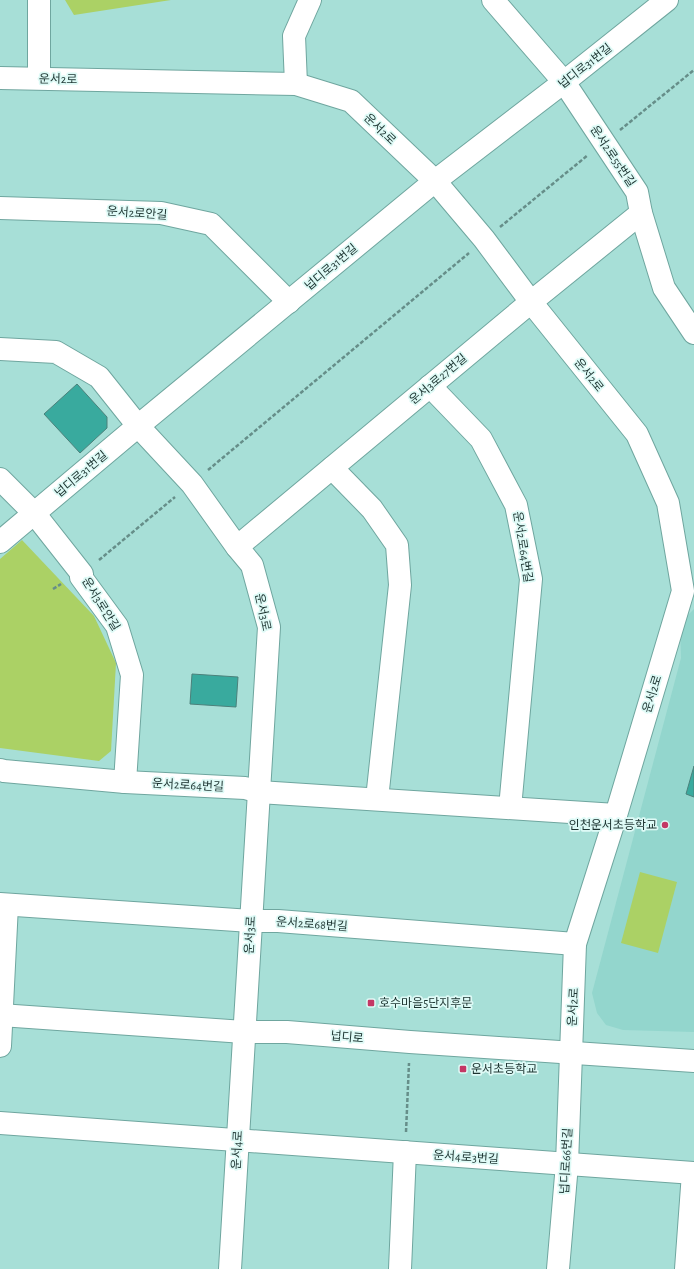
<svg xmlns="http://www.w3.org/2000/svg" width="694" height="1269" viewBox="0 0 694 1269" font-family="'Alegreya Sans','Noto Sans KR',sans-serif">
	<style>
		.built { fill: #93d6cd }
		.green { fill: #abd165 }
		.building { fill: #39aa9e; stroke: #4b817b }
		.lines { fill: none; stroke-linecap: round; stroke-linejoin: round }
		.street-casing { stroke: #6fa69f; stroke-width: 24 }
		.secondary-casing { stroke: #6fa69f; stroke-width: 24 }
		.path { stroke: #668e89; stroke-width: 2.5; stroke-dasharray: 4 2; stroke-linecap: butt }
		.street { stroke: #fff; stroke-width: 22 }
		.secondary { stroke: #fff; stroke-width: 22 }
		.poi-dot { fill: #c43765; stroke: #defaf6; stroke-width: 1.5 }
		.labels { text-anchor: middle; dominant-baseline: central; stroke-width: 3.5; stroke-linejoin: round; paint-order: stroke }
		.street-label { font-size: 12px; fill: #1c3330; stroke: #defaf6 }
		.poi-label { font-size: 12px; fill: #1c3330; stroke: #defaf6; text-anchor: start }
	</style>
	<rect width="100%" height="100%" fill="#a7dfd7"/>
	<path class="built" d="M694 609V1032L623 1030 606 1025 597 1013 592 993 681 658 680 623Z"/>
	<g class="green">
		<path d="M65 0H171L74 15Z"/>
		<path d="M22 540 94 616 116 663 111 751 99 761 0 748V559Z"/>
		<path d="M640 872 677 882 658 953 621 943Z"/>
	</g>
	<g class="building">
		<path d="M77 384 107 417V428L80 453 44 414Z"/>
		<path d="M192 674 238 677 236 707 190 704Z"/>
		<path d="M694 766V797L686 794Z"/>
	</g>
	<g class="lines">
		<defs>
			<g id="street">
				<path d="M39 0V78"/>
				<path d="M493 0 564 82 637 192 641 213 664 288 694 333"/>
				<path d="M0 78 296 84 351 101 435 181 484 239 531 302 637 434 668 503 683 591 616 815 575 944 567 1164 558 1269"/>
				<path d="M296 84 294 36 310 0"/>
				<path d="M0 208 161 213 211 224 289 302"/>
				<path d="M0 349 56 352 99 377 138 426 192 484 237 547 252 565 269 627 230 1269"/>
				<path d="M430 386 481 439 516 505 531 579 510 808"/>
				<path d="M332 468 372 509 397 545 400 585 377 799"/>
				<path d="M0 479 34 513 82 574 81 577 117 626 132 675 125 782"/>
				<path d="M0 542 138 426 435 181 564 82 667 0"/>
				<path d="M237 547 531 302 641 213"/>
				<path d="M0 770 4 771 125 782 245 788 259 792 616 815"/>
				<path d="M0 904 251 921H278L575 944"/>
				<path d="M0 1046 7 905"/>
				<path d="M0 1123 694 1173"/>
				<path d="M400 1269 405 1152"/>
				<path d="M686 1269 693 1173"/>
			</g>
			<path id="secondary" d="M0 1015 244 1032H287L410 1042 694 1061"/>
		</defs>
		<use href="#street" class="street-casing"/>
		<use href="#secondary" class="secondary-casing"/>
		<g class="path">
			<path d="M620 130 694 70"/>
			<path d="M500 227 588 155"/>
			<path d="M208 470 469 253"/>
			<path d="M99 560 175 497"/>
			<path d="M53 589 61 584"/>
			<path d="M406 1132 409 1063"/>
		</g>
		<use href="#street" class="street"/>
		<use href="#secondary" class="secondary"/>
	</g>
	<g class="poi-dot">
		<circle cx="665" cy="825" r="4"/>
		<rect x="367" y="999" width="8" height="8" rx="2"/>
		<rect x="459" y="1065" width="8" height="8" rx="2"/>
	</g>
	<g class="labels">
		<g class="street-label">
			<text transform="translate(585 66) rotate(-38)">넙디로31번길</text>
			<text transform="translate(58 79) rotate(1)">운서2로</text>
			<text transform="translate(380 129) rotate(44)">운서2로</text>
			<text transform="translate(613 156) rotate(56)">운서2로55번길</text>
			<text transform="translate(137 213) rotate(4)">운서2로안길</text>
			<text transform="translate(331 267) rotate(-40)">넙디로31번길</text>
			<text transform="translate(589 375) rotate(51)">운서2로</text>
			<text transform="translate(438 379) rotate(-40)">운서3로27번길</text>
			<text transform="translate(81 474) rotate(-40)">넙디로31번길</text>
			<text transform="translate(523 547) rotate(81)">운서2로64번길</text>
			<text transform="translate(101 604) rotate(58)">운서3로안길</text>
			<text transform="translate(263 612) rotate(78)">운서3로</text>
			<text transform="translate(652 694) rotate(-73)">운서2로</text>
			<text transform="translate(188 785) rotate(3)">운서2로64번길</text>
			<text transform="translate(312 924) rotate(4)">운서2로68번길</text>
			<text transform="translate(250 935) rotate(-87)">운서3로</text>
			<text transform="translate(573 1007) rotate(-87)">운서2로</text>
			<text transform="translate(347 1037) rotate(5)">넙디로</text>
			<text transform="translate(237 1150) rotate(-87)">운서4로</text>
			<text transform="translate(466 1157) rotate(4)">운서4로3번길</text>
			<text transform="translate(566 1161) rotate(-87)">넙디로66번길</text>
		</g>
		<g class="poi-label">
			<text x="657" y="825" text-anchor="end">인천운서초등학교</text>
			<text x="379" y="1003">호수마을5단지후문</text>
			<text x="471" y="1069">운서초등학교</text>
		</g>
	</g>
</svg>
